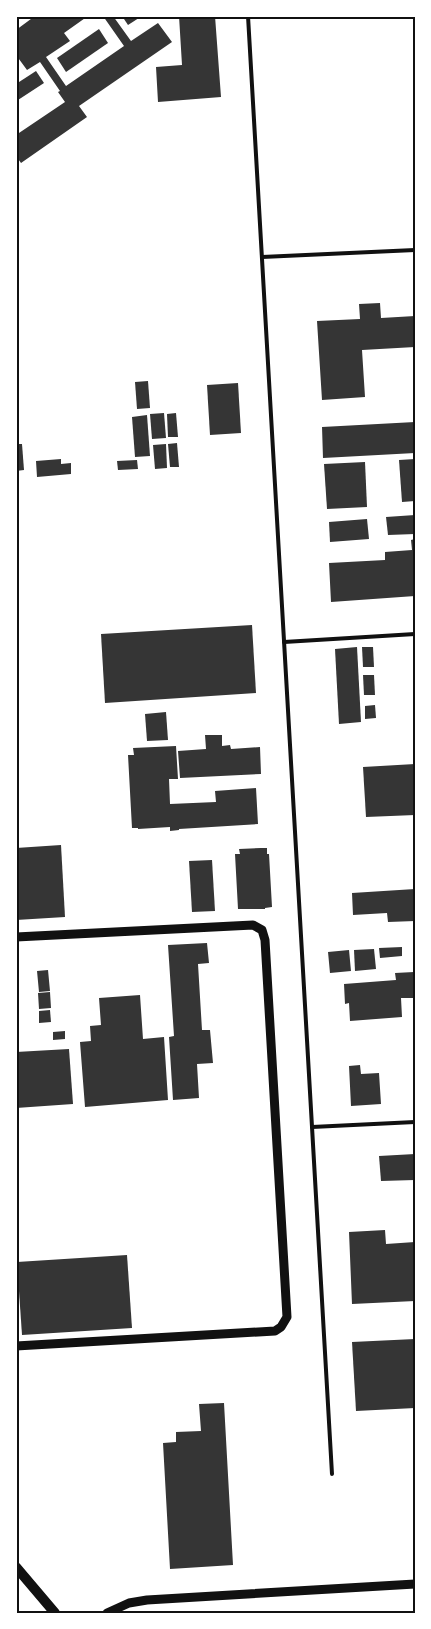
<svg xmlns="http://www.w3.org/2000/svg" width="431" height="1629" viewBox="0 0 431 1629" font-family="'Open Sans',sans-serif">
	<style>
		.building { fill: #353535 }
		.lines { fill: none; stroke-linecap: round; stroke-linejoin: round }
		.service { stroke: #111; stroke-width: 4 }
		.tertiary { stroke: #111; stroke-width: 9 }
		.secondary { stroke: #111; stroke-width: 10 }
		.neatline { fill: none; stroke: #111; stroke-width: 2 }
	</style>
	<rect width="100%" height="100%" fill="#fff"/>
	<g class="building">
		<path d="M35 16H88L64 33 70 41 46 57 66 86 124 46 103 16H113L131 41 158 23 172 42 79 106 87 117 21 163 16 156V135L65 102 58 92 60 91 40 62 27 70 16 55V30Z"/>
		<path d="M122 16H142L128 25Z"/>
		<path d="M179 16H215L221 97 158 102 156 67 182 65Z"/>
		<path d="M99 29 108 43 66 72 57 58Z"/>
		<path d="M36 71 44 83 18 100 16 97V84Z"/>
		<path d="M380 303 381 318 415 316V347L362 350 365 397 322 400 317 321 360 319 359 304Z"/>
		<path d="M148 381 150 408 137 409 135 382Z"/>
		<path d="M238 383 241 433 210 435 207 385Z"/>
		<path d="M164 413 166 438 152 439 150 414Z"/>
		<path d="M176 413 178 437H168L167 414Z"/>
		<path d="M147 415 150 456 135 457 132 417Z"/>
		<path d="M415 422V453L323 458 322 427Z"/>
		<path d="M177 443 179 467H170L168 444Z"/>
		<path d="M16 444H22L24 470 16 471Z"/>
		<path d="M166 444 167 468 155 469 153 445Z"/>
		<path d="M61 459V464L71 463V474L37 477 36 461Z"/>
		<path d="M415 459V501L402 502 399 460Z"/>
		<path d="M137 460 138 469 118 470 117 461Z"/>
		<path d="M365 462 367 507 327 509 324 464Z"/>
		<path d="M415 515V534L388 535 386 517Z"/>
		<path d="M367 519 369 539 330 542 329 522Z"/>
		<path d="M415 539V596L331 602 329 563 385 560V552L412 550 411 540Z"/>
		<path d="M252 625 256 693 105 703 101 634Z"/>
		<path d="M357 647 361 722 339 724 335 649Z"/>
		<path d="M362 647H373L374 667H363Z"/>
		<path d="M363 675H374L375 695H364Z"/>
		<path d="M375 705 376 718 365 719V706Z"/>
		<path d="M166 712 168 740 147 741 145 714Z"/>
		<path d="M205 735H222V746L230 745 231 749 260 747 261 774 180 778 178 751 206 749Z"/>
		<path d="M176 746 178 779H169L170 804 216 802 215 791 256 788 258 824 179 829V830L170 831V827L138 829V828H132L128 755H134L133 748Z"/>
		<path d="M415 764V815L366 817 363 767Z"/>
		<path d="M61 845 65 917 16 920V848Z"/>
		<path d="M261 848H267V854H269L272 907 265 908V909H238L235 854H240L239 849Z"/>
		<path d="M212 860 215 911 192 912 189 861Z"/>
		<path d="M415 889V921L388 922 387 913 353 915 352 893Z"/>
		<path d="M207 943 209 963 198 964 202 1030H210L213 1063 197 1064 199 1098 173 1100 169 1037 174 1036 168 945Z"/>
		<path d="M402 947V956L380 958 379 948Z"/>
		<path d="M374 949 376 969 355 971 354 950Z"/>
		<path d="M349 950 351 971 330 973 328 952Z"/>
		<path d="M48 970 50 991 39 992 37 971Z"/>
		<path d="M414 972 415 998H401L402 1017 350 1021 349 1003 345 1004 344 984 396 980 395 973Z"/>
		<path d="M50 992 51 1008 39 1009 38 993Z"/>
		<path d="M140 995 143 1039 164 1037 168 1100 85 1107 80 1042 91 1041 90 1026 101 1025 99 998Z"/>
		<path d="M50 1010 51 1022 39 1023V1011Z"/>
		<path d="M65 1031V1039L53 1040V1032Z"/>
		<path d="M69 1049 73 1104 16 1108V1052Z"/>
		<path d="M360 1065 361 1074 379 1073 381 1104 351 1106 349 1066Z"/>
		<path d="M415 1154V1180L381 1181 379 1156Z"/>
		<path d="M385 1230 386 1244 415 1242V1301L352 1304 349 1232Z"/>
		<path d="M127 1255 132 1328 22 1335 17 1262Z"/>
		<path d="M415 1339V1408L356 1411 352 1342Z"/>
		<path d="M224 1403 233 1565 170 1569 163 1443 176 1442V1432L201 1431 199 1404Z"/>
	</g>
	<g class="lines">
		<g class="service">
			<path d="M248 16 332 1474"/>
			<path d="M262 257 415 250"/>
			<path d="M284 642 415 634"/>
			<path d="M312 1127 415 1122"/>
		</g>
		<g class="tertiary">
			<path d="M16 937 253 925 262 930 265 940 287 1317 281 1327 275 1331 16 1346"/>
			<path d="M107 1613 129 1603 147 1600 415 1584"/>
		</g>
		<path class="secondary" d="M16 1567 55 1613"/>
	</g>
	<rect width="431" height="1629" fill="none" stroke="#ffffff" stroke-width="35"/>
	<rect x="18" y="18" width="396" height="1594" class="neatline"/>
</svg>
